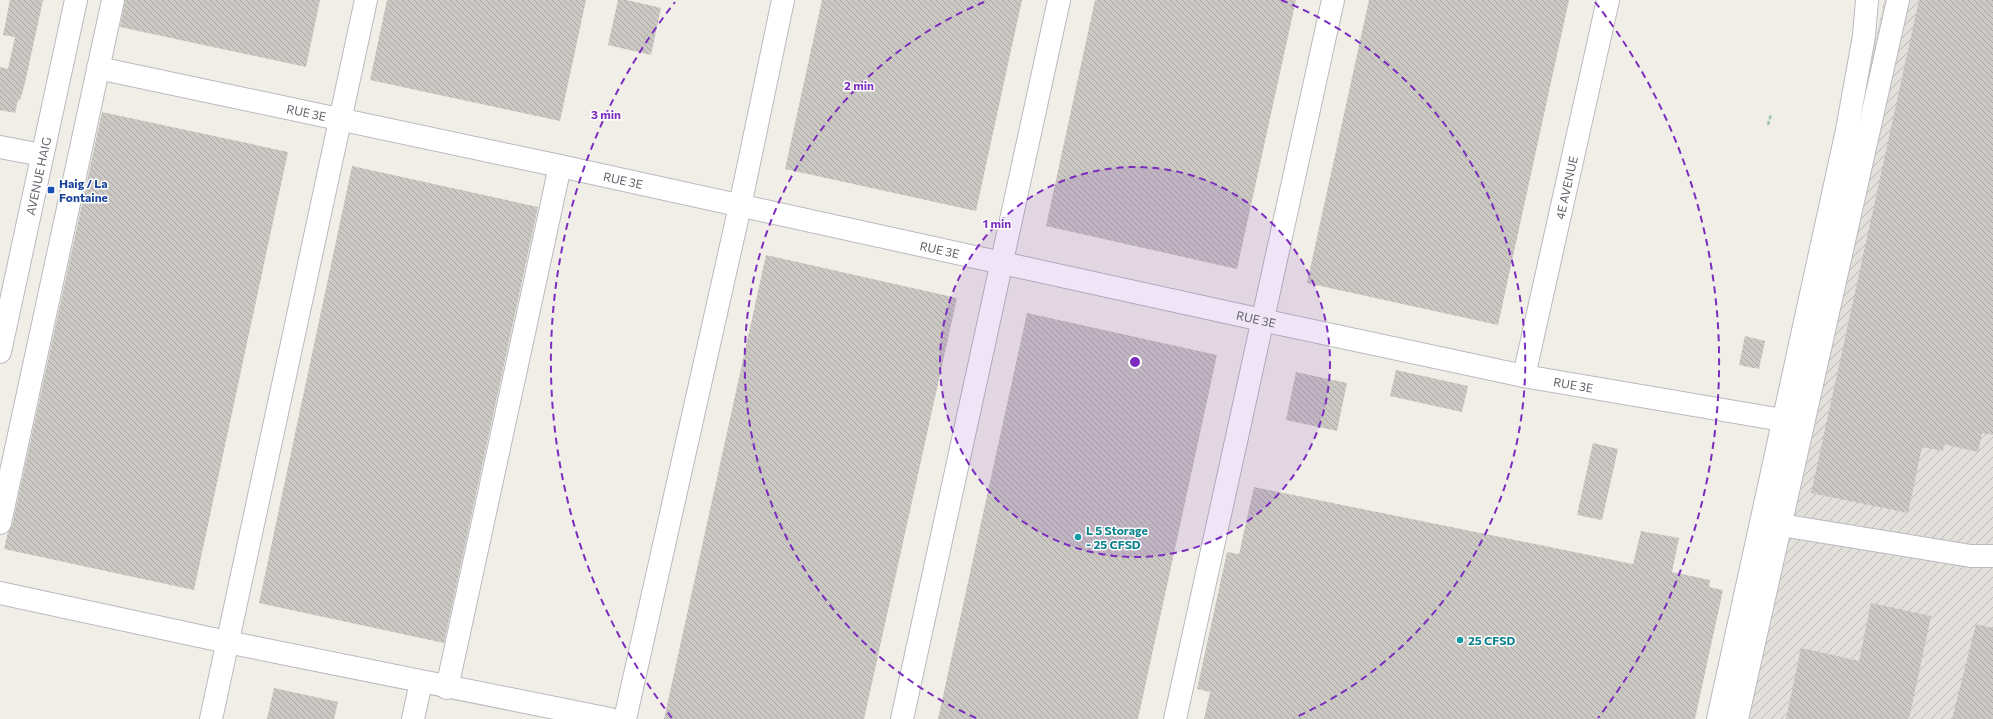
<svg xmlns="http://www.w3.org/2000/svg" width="1993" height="719" viewBox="0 0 1993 719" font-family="Commissioner,sans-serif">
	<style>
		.industrial { fill: url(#industrial-furrows) }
		.building { fill: url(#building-back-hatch) }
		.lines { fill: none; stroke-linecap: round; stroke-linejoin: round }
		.minor-casing { stroke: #b8babe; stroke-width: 24 }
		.path { stroke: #9dc9a6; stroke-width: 2.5; stroke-dasharray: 4 2; stroke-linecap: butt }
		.minor { stroke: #fff; stroke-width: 22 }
		.ring { fill: none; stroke: #7b2cbf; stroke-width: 2; stroke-dasharray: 7 5 }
		.transit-dot { fill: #1a4fb4; stroke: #fff; stroke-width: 1.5 }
		.culture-dot { fill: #0f9aa8; stroke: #fff; stroke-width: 1.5 }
		.labels { text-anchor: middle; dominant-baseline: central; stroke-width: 3; stroke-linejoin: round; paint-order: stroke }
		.street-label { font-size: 12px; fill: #5f6368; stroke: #fff }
		.transit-label { font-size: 12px; font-weight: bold; fill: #164399; stroke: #fff; text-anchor: start }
		.culture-label { font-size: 12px; font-weight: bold; fill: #0d838f; stroke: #fff; text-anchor: start }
		.centre { fill: #7b2cbf; stroke: #fff; stroke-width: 2 }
		.ring-label { font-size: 12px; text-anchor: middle; font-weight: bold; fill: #7b2cbf; stroke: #fff; stroke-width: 3; stroke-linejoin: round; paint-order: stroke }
	</style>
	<defs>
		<pattern id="industrial-furrows" width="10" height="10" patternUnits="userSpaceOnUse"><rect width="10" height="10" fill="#e3e0dc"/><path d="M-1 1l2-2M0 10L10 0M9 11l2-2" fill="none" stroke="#bbb9b6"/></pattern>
		<pattern id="building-back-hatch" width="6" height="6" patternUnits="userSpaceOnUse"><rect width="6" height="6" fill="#ccc9c4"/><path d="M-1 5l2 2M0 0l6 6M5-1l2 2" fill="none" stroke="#a9a7a3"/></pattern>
	</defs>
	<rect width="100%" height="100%" fill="#f1eee7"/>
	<path class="industrial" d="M1884 0H1993V719H1730Z"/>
	<g class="building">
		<path d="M10 0H43L25 83 20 100H18L15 113 0 110V67L8 69 15 37 3 35Z"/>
		<path d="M125 0H320L306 67 120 27Z"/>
		<path d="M387 0H586L560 121 370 80Z"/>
		<path d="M618 0H627L661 8 651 55 608 45Z"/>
		<path d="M822 0H1022L976 211 785 169Z"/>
		<path d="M1095 0H1296L1237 269 1046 226Z"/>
		<path d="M1369 0H1569L1498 325 1307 283Z"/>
		<path d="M1919 0H1993V435L1982 433 1978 452 1944 444 1943 451 1922 447 1908 513 1811 493Z"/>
		<path d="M102 112 288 152 194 590 4 549 8 532 12 526Z"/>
		<path d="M352 166 538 207 444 643 259 603Z"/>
		<path d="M766 255 957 298 864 719H664Z"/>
		<path d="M1027 313 1217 355 1138 719H938Z"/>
		<path d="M1745 336 1765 341 1759 369 1739 365Z"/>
		<path d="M1396 370 1468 386 1462 412 1390 396Z"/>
		<path d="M1296 372 1347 383 1337 431 1286 420Z"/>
		<path d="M1593 443 1618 449 1602 520 1577 515Z"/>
		<path d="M1254 487 1633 564 1641 531 1679 538 1672 572 1710 580 1709 587 1723 590 1695 719H1204L1210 692 1197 689 1227 552 1239 554Z"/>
		<path d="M1871 603 1931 616 1909 719H1786L1801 648 1859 661Z"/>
		<path d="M1976 624 1993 628V719H1952Z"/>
		<path d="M274 688 338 702 334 719H267Z"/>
	</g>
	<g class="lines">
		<defs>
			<g id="minor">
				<path id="s1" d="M98 68 560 166 1262 320 1524 376 1782 420"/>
				<path d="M0 147 42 155"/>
				<path id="s2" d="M0 352 76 0"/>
				<path id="s3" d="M1524 376 1608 0"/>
				<path d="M0 523 113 0"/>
				<path d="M1781 525 1971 556H1993"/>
				<path d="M0 593 227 642 610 719"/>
				<path d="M447 688 560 166"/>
				<path d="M211 719 366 0"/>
				<path d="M413 719 421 682"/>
				<path d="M625 719 740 206 783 0"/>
				<path d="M902 719 1059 0"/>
				<path d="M1175 719 1333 0"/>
				<path d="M1718 719 1847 130 1864 36 1867 0"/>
				<path d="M1737 719 1898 0"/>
			</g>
		</defs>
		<use href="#minor" class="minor-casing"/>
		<path class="path" d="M1768 125 1771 114"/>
		<use href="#minor" class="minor"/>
	</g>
	<circle cx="1135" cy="362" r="195" fill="#7b2cbf" fill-opacity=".12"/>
	<g class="ring">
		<circle cx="1135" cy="362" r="195"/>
		<path d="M976 718A390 390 0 0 1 989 0M1281 0A390 390 0 0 1 1294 718"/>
		<path d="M672 718A584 584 0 0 1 675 2M1595 2A584 584 0 0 1 1598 718"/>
	</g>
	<rect class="transit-dot" x="47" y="186" width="8" height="8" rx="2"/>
	<g class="culture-dot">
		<circle cx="1078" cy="537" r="4"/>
		<circle cx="1460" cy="640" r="4"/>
	</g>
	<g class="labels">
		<g class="street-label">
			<text stroke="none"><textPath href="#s1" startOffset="213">RUE 3E</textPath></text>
			<text stroke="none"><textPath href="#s2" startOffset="180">AVENUE HAIG</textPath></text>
			<text stroke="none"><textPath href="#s1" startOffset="537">RUE 3E</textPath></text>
			<text stroke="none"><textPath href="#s3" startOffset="193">4E AVENUE</textPath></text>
			<text stroke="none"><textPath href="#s1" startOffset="861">RUE 3E</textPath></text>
			<text stroke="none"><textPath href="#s1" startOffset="1185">RUE 3E</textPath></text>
			<text stroke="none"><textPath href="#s1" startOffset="1509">RUE 3E</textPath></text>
		</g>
		<g class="transit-label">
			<text x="59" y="183">Haig / La<tspan x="59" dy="14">Fontaine</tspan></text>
		</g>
		<g class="culture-label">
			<text x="1086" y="530">L 5 Storage<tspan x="1086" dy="14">- 25 CFSD</tspan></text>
			<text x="1468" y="640">25 CFSD</text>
		</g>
	</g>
	<circle cx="1135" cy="362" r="6" class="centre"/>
	<g class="ring-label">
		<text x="859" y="90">2 min</text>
		<text x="606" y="119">3 min</text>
		<text x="997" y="228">1 min</text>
	</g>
</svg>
